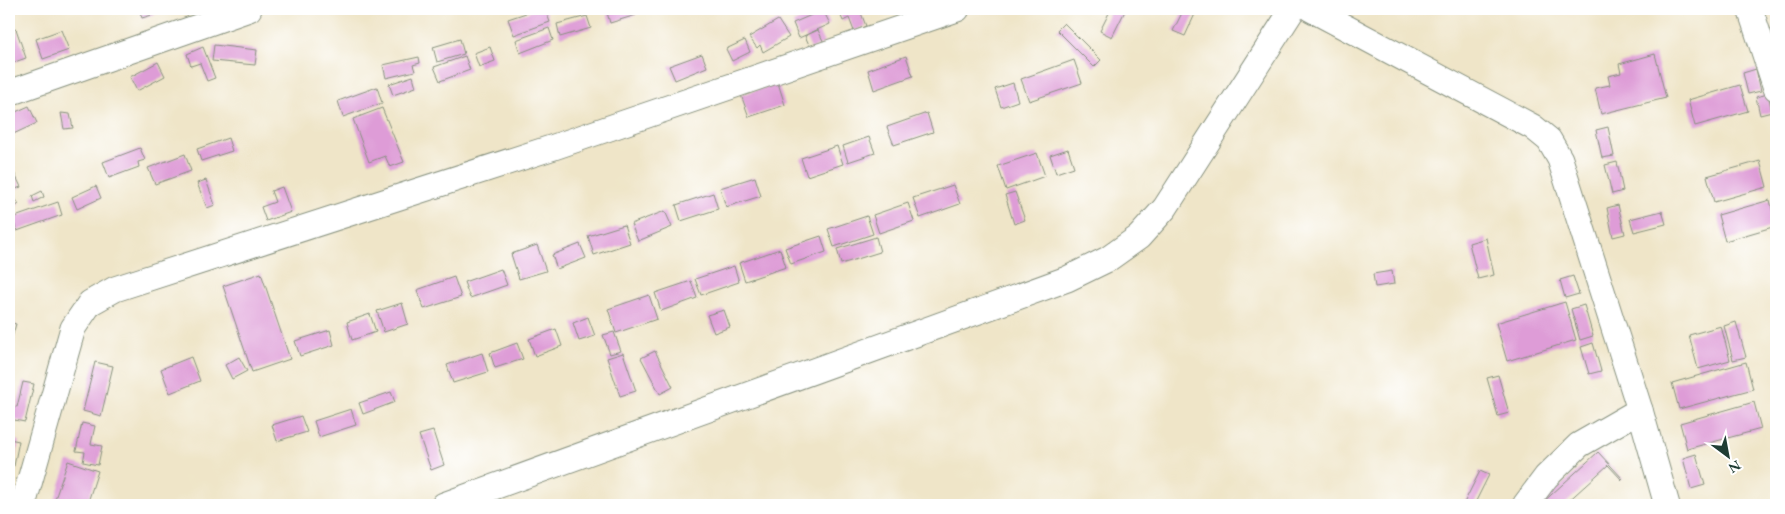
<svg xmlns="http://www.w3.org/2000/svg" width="1785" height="514" viewBox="0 0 1785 514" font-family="'EB Garamond',serif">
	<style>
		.building { fill: #de9cd7 }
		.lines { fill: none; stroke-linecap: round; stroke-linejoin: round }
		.street-casing { stroke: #87917e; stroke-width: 27 }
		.street { stroke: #fff; stroke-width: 25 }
	</style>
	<rect width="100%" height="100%" fill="#fff"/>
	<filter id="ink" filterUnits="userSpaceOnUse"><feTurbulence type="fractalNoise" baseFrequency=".02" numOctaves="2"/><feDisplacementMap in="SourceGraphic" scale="10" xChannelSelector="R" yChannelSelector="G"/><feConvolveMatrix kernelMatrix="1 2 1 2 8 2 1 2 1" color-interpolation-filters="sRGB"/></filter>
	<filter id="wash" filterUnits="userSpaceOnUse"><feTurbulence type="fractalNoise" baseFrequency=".0096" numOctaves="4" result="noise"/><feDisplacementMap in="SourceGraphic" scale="20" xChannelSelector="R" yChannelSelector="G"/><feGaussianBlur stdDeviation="1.12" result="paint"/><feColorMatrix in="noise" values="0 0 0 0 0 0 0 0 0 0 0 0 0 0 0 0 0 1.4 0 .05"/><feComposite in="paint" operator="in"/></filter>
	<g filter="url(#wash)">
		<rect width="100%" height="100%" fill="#efe5c8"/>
		<g id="blocks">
			<g class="building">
				<path d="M139 9H164L165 11 142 18Z"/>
				<path d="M538 9H545L550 22 514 35 508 19Z"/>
				<path d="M606 9H634L636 15 610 23Z"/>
				<path d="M838 9H872L861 13 866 26 854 31 849 18 843 21Z"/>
				<path d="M1111 9H1126L1112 37 1100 31Z"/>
				<path d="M1184 9 1195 14 1185 36 1173 31Z"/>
				<path d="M823 10 830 24 799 38 793 23Z"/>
				<path d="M587 16 591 28 560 37 557 24Z"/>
				<path d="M778 20 789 37 763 52 760 45 757 48 749 37Z"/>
				<path d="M1064 23 1101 60 1094 67 1057 30Z"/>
				<path d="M549 28 553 40 520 53 516 40Z"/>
				<path d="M16 29 26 58 9 64V32Z"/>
				<path d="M61 30 69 50 43 59 36 39Z"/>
				<path d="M818 30 824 43 811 49 805 36Z"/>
				<path d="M460 39 464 54 437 62 433 47Z"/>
				<path d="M745 40 750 52 732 61 726 49Z"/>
				<path d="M214 45 257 50 255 65 212 61Z"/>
				<path d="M203 47 215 78 207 81 200 63 191 66 187 54Z"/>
				<path d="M490 47 495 61 479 67 474 53Z"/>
				<path d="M702 54 707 67 675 80 669 66Z"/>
				<path d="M1655 54 1666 98 1601 114 1595 88 1610 85 1608 76 1621 73 1619 64Z"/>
				<path d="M465 56 470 70 440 81 434 67Z"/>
				<path d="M906 56 913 76 874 90 868 70Z"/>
				<path d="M419 57 420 63 413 65 415 71 386 78 383 65Z"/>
				<path d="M1074 60 1082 83 1029 101 1021 79Z"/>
				<path d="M158 62 165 76 137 91 130 77Z"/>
				<path d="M1756 69 1761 91 1748 94 1743 73Z"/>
				<path d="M413 76 416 87 393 95 389 84Z"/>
				<path d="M778 83 785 105 749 117 741 95Z"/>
				<path d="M1013 83 1018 101 1001 107 995 89Z"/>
				<path d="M1740 85 1748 111 1695 126 1688 100Z"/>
				<path d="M377 87 382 103 343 117 338 101Z"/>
				<path d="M1768 94 1772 112 1760 115 1756 97Z"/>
				<path d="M29 106 37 123 9 136V115Z"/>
				<path d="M382 108 404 162 390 167 385 156 369 162 353 119Z"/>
				<path d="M61 113 70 114 73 128 64 129Z"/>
				<path d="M927 113 933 132 894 145 887 127Z"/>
				<path d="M1608 127 1614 156 1602 158 1596 130Z"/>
				<path d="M869 137 875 153 848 162 843 146Z"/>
				<path d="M228 138 232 151 201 161 197 149Z"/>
				<path d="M837 146 843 164 807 176 801 158Z"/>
				<path d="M140 148 145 160 138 162 139 167 109 178 103 162Z"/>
				<path d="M1068 149 1074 167 1056 173 1050 155Z"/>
				<path d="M1037 153 1045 176 1006 190 998 166Z"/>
				<path d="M185 154 191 171 155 184 148 168Z"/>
				<path d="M1760 161 1767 187 1714 202 1707 176Z"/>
				<path d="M9 162 21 187 13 190 9 180Z"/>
				<path d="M1617 162 1623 191 1612 194 1605 165Z"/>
				<path d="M755 177 761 196 726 207 720 188Z"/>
				<path d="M206 180 215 205 207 208 197 183Z"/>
				<path d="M953 185 960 204 920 218 913 198Z"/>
				<path d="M96 186 101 198 77 209 72 197Z"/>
				<path d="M282 187 291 212 266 221 261 207 275 202 271 191Z"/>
				<path d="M42 191 44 197 34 202 32 196Z"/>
				<path d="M1015 192 1025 220 1014 224 1005 195Z"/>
				<path d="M713 193 718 209 681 221 676 205Z"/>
				<path d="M13 196 19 204 9 211V198Z"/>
				<path d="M1770 200 1776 226 1725 241 1718 215Z"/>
				<path d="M58 202 62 215 17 231 12 218Z"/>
				<path d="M908 203 914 221 879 233 873 215Z"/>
				<path d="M1618 205 1625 234 1613 237 1607 208Z"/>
				<path d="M665 211 672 227 638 241 631 224Z"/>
				<path d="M1662 211 1666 224 1634 232 1630 219Z"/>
				<path d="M867 216 873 234 834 247 828 229Z"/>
				<path d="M624 225 630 243 594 255 588 236Z"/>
				<path d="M821 236 826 252 791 264 785 248Z"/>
				<path d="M876 237 880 252 841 264 837 249Z"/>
				<path d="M1486 238 1494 275 1478 279 1469 243Z"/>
				<path d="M580 244 586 258 557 269 552 255Z"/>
				<path d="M537 245 546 271 519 279 511 254Z"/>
				<path d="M780 249 786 267 745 281 739 263Z"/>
				<path d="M734 266 739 282 701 295 695 279Z"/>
				<path d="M501 269 507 285 470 298 464 282Z"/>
				<path d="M1392 271 1394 284 1375 287 1373 274Z"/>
				<path d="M261 273 290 359 252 372 223 286Z"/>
				<path d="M1573 276 1579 294 1565 298 1560 280Z"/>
				<path d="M454 277 461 297 424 309 417 290Z"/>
				<path d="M691 281 697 298 661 311 655 293Z"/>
				<path d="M649 295 657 319 616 333 608 309Z"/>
				<path d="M1565 302 1576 340 1507 361 1496 323Z"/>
				<path d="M402 303 408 324 384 332 377 311Z"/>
				<path d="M1584 305 1593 336 1580 340 1571 309Z"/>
				<path d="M724 310 730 327 714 333 707 315Z"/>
				<path d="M370 314 376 332 352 340 347 322Z"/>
				<path d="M588 317 595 336 579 341 573 323Z"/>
				<path d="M9 322 16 324 9 348Z"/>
				<path d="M1736 322 1746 357 1733 360 1724 326Z"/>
				<path d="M1721 326 1730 360 1698 369 1689 335Z"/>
				<path d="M556 329 562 346 535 356 529 339Z"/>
				<path d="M330 330 334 345 300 356 295 341Z"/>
				<path d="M614 332 621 351 610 354 603 335Z"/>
				<path d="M517 343 523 359 495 368 490 353Z"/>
				<path d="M1593 343 1601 371 1589 374 1581 347Z"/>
				<path d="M655 351 673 387 660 394 641 358Z"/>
				<path d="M482 353 488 372 453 383 447 365Z"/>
				<path d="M623 353 636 391 620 396 607 358Z"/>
				<path d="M191 357 200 381 170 393 161 369Z"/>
				<path d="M239 357 247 371 232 379 225 365Z"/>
				<path d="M95 362 113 366 101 416 83 411Z"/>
				<path d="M1746 362 1753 389 1679 409 1672 383Z"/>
				<path d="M1498 375 1509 413 1498 416 1487 378Z"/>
				<path d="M23 382 34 384 25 422 9 419V405L17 407Z"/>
				<path d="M391 392 395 402 363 414 359 403Z"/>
				<path d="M1754 402 1761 429 1687 449 1680 423Z"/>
				<path d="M351 409 356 425 319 437 314 421Z"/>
				<path d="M301 416 307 432 277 441 272 425Z"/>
				<path d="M82 423 95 426 91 444 102 446 98 465 83 462 85 452 76 451Z"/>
				<path d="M433 431 444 465 431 470 419 435Z"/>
				<path d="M9 439 19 441 14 466 9 465Z"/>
				<path d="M1598 452 1623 479 1622 480 1608 465 1564 505H1540Z"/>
				<path d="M1696 454 1705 485 1691 489 1683 458Z"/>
				<path d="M68 461 98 471 87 505H76L55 499Z"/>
				<path d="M1480 471 1489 475 1474 505H1468L1464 503Z"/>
			</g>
		</g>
	</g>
	<g filter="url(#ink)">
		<use href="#blocks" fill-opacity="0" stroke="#87917e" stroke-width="1"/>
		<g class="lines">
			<defs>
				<g id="street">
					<path d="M1311 9 1533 127 1549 140 1560 159 1640 410 1667 505"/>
					<path d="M1750 9 1776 88"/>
					<path d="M9 93 249 9"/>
					<path d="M23 505 73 328 90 303 115 289 554 147 957 9"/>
					<path d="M444 505 1067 279 1108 259 1139 237 1165 208 1293 9"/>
					<path d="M1525 505 1546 477 1579 445 1640 410"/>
				</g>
			</defs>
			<use href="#street" class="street-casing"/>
			<use href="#street" class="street"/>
		</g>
	</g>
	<rect width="1785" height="514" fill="none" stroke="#fff" stroke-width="30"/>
	<g transform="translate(1728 456) rotate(148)" stroke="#ffffff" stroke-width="4" paint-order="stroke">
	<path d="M0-4L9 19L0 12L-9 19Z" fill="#1f3d34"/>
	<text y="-8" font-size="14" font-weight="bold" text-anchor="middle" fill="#1f3d34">N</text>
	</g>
</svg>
